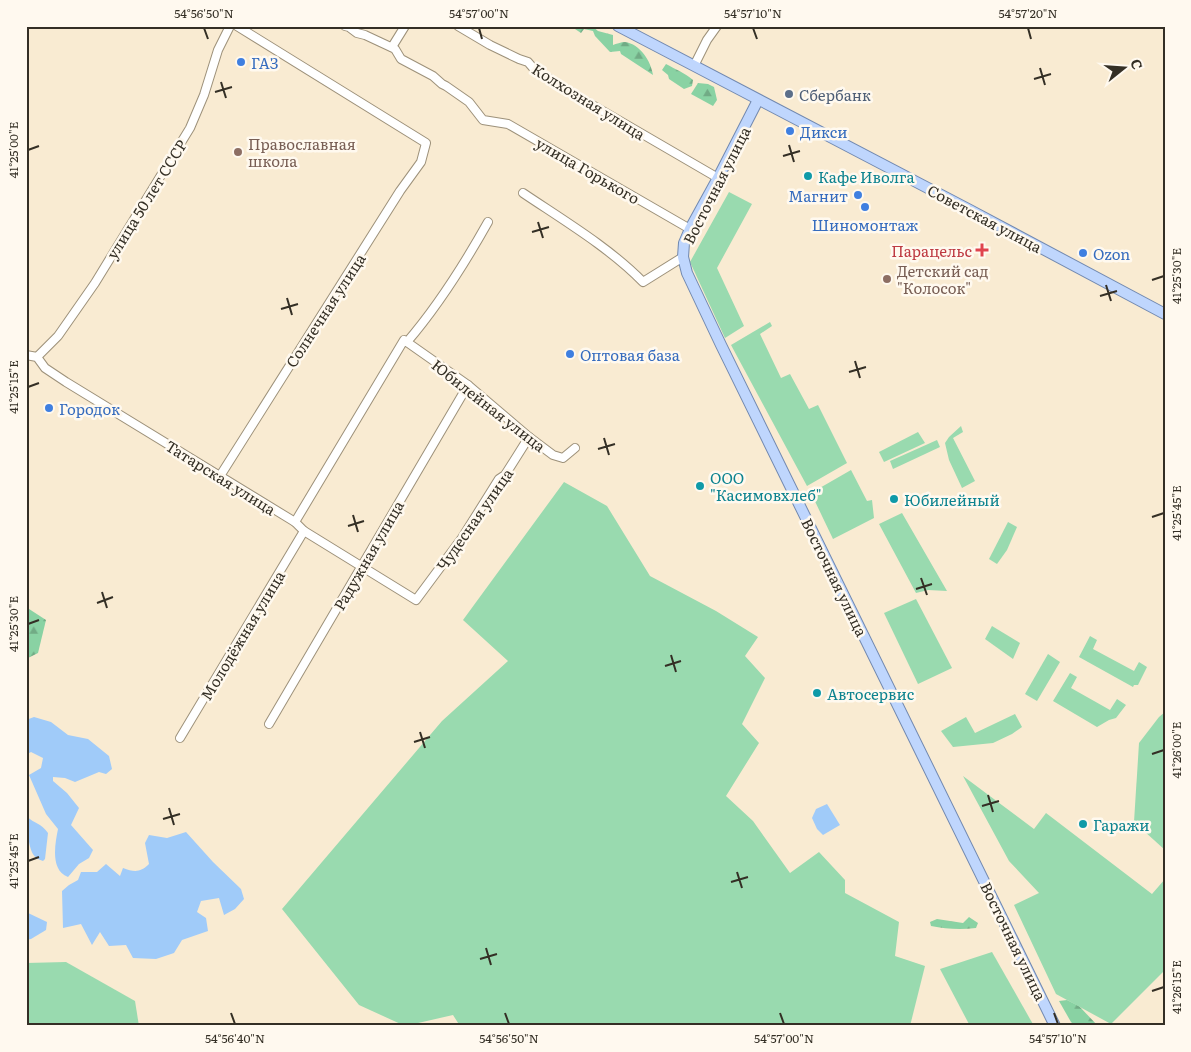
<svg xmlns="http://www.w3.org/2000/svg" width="1191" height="1052" viewBox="0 0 1191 1052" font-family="Literata,serif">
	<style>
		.forest { fill: url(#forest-firs) }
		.garden { fill: #99daaf }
		.water { fill: #a0cbf9 }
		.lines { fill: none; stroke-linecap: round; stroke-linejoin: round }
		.minor-casing { stroke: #9d917a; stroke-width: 10 }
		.major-casing { stroke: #7289b0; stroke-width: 12 }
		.minor { stroke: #fff; stroke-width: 8 }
		.major { stroke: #bfd6fd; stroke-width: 10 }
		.ticks { fill: none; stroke: #342f25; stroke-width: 2 }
		.shop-dot { fill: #3f7fe0; stroke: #fff9ef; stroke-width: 2 }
		.service-dot { fill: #5c6f8a; stroke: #fff9ef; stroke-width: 2 }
		.education-dot { fill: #8d6e63; stroke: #fff9ef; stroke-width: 2 }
		.culture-dot { fill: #0f9aa8; stroke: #fff9ef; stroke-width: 2 }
		.health-dot { fill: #e0444e; stroke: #fff9ef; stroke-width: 2 }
		.labels { text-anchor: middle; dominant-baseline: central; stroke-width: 5; stroke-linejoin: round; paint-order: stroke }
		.shop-label { font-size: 15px; fill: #366cbe; stroke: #fff9ef; text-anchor: start }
		.service-label { font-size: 15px; fill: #4e5e75; stroke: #fff9ef; text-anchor: start }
		.street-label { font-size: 15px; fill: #342f25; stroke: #fff9ef }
		.education-label { font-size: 15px; fill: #785e54; stroke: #fff9ef; text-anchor: start }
		.culture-label { font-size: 15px; fill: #0d838f; stroke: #fff9ef; text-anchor: start }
		.health-label { font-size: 15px; fill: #be3a42; stroke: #fff9ef; text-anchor: end }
		.neatline { fill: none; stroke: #342f25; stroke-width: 2 }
		.ticks-label { font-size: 12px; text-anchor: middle; fill: #342f25 }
	</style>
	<defs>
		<pattern id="forest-firs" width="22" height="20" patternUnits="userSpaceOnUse" patternTransform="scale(1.25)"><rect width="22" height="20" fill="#89d2a3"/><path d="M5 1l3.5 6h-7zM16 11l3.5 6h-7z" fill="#71ab85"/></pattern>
	</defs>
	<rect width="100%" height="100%" fill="#f9ebd2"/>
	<g class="forest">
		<path d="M574 26H592L598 31 613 35V45C616 44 621 42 625 42 640 44 651 61 653 75L621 54 620 51 610 52 595 36 593 31 584 29 581 33 575 29Z"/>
		<path d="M666 64C675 69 685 73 693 80L692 86 684 89 669 79 668 75 662 70Z"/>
		<path d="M698 83 708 84 714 87 717 100 713 106 691 94Z"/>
		<path d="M26 607 46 620 38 653 26 659Z"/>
		<path d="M969 917 978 923 976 928C960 930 946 929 931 926L930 922 937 919 963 923Z"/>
		<path d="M1067 1000 1079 1006 1098 1026H1075L1071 1022 1059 1001Z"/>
	</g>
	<g class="garden">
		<path d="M729 192 752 204 717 268 744 326 725 338 690 262Z"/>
		<path d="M770 322 772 326 760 334 781 378 790 374 809 409 818 405 847 463 807 486 731 345Z"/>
		<path d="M961 426 963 432 953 438 975 481 962 488 949 460 945 443 949 437Z"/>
		<path d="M918 432 925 443 884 462 879 452Z"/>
		<path d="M937 440 940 447 893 469 890 461Z"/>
		<path d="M851 470 867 501 872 500 874 518 833 539 811 493Z"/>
		<path d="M564 482 607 506 650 576 716 611 758 637 745 656 765 678 742 724 759 743 726 796 753 821 790 873 819 852 845 880V893L899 922 895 956 925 966 910 1026H460L453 1015 405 1026 359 1005 282 909 442 721 508 661 463 620Z"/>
		<path d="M902 513 947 591 928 590 916 593 879 524Z"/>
		<path d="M1008 522 1017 527 1007 550 997 564 989 559Z"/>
		<path d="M916 599 952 668 918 684 884 613Z"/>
		<path d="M992 626 1020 643 1013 659 985 639Z"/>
		<path d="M1090 636 1097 640 1093 649 1134 671 1139 662 1147 667 1138 685H1134L1133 687 1079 657Z"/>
		<path d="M1048 654 1060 662 1037 701 1025 694Z"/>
		<path d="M1070 673 1077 677 1071 688 1110 710 1117 699 1126 705 1116 718 1109 720 1097 727 1053 701Z"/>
		<path d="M1165 712V850L1134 822 1139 743 1159 717Z"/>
		<path d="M1015 714 1022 727 1012 734 993 743 953 747 941 731 966 717 975 733Z"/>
		<path d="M963 776 1034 829 1046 813 1152 894 1165 879V970L1111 1024 1056 994 1014 905 1039 893 1009 861Z"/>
		<path d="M992 952 1034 1026H970L940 969Z"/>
		<path d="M66 962 135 1001 139 1026H26V963Z"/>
	</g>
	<g class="water">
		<path d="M34 717 51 722 68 735 88 739 109 756 112 769 106 774 99 772 75 782 65 778 53 777V781L67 793 79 808 71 825 93 850 89 858 79 864 68 877C50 870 55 844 58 829L46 814 29 775 41 768 43 758 31 752 26 755V720Z"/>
		<path d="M827 804 840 825 823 835 817 829 812 818 816 809Z"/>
		<path d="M26 816C35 824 41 823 48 833L45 859 43 861C33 858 31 852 29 842L26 841Z"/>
		<path d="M186 832 213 862 241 889 244 899 235 909 224 915 219 898 201 901 197 912 206 918 208 931 182 940 174 953 156 959 133 958 126 945 109 946 100 932 92 945 81 924 63 928 62 891 69 885 78 880 81 872H97L106 864 120 876 123 868C134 872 140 873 149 864L145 843 149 835 167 838Z"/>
		<path d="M26 912 47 922 46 930 31 939 26 940Z"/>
	</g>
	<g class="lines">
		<defs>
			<g id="minor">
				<path d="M345 26 349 27 357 33 365 35 395 49 401 59 433 76 442 84 446 86 469 102 483 120 508 124 690 229"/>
				<path d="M458 26 490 45 519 59 528 62 534 69 577 96 718 178"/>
				<path d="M392 47 405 26"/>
				<path d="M694 66 707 40 717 26"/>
				<path d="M523 193C563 220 610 248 643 282L683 257"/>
				<path d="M407 342C438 306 465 263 488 222"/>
				<path d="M26 355 37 357 45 368 66 382 295 522 304 531 416 600 462 538 499 479 505 475 529 437"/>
				<path d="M37 357 58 336 95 283 190 128 204 95 218 50 230 26"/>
				<path d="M220 476 400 191 421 162 426 143 237 26"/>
				<path d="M295 522 404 340 468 385 529 437 553 455 563 458 575 448"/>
				<path d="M269 724 468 385"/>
				<path d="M180 738 304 531"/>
			</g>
			<g id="major">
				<path d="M618 26 968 209 1165 314"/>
				<path d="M758 100 718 178 690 229 684 243 683 257 687 273 721 345 1055 1026"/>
			</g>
		</defs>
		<use href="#minor" class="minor-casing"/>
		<use href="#major" class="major-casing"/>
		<use href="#minor" class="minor"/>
		<use href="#major" class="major"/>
	</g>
	<path class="ticks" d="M204 28 208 39M479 28 482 39M753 28 757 39M1028 28 1031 39M1040 68 1045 85M1034 79 1051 74M221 82 226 98M215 92 232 87M789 145 794 162M28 150 39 146M783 156 800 151M538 222 543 238M532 232 549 227M1152 280 1164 276M1106 285 1111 301M1100 296 1117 291M287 298 292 315M281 309 298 304M855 361 860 378M849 372 866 367M28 387 39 383M604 438 609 455M598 449 615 444M353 515 358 532M1152 517 1164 513M348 526 364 521M921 578 927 595M916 589 932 584M102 592 107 608M97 603 113 597M28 624 39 620M671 655 676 672M665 666 681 661M420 732 425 748M414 742 430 737M1152 754 1164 750M988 795 993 812M982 806 999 801M169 808 174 825M163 819 180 814M28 861 39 857M737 872 742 888M731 882 748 877M486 948 491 965M480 959 497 954M1152 991 1164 987M231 1013 235 1024M505 1013 509 1024M780 1013 784 1024M1054 1013 1058 1024"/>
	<g class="shop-dot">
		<circle cx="241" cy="62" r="5"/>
		<circle cx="790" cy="131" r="5"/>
		<circle cx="858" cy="195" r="5"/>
		<circle cx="865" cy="207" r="5"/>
		<circle cx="1083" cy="253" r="5"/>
		<circle cx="570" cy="354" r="5"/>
		<circle cx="49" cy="408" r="5"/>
	</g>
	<circle class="service-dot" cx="789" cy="94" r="5"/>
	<g class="education-dot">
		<circle cx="238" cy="152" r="5"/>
		<circle cx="887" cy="279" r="5"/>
	</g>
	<g class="culture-dot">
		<circle cx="808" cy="176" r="5"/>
		<circle cx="700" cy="486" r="5"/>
		<circle cx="894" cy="499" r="5"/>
		<circle cx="817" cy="693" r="5"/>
		<circle cx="1083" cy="824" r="5"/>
	</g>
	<path class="health-dot" d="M979.5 242.5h5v5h5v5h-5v5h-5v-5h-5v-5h5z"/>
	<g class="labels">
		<g class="shop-label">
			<text x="251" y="62">ГАЗ</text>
			<text x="800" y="131">Дикси</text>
			<text x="848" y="195" text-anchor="end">Магнит</text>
			<text x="865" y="224" text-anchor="middle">Шиномонтаж</text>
			<text x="1093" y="253">Ozon</text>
			<text x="580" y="354">Оптовая база</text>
			<text x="59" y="408">Городок</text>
		</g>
		<g class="service-label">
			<text x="799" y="94">Сбербанк</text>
		</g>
		<g class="street-label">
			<text transform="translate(589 101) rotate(32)">Колхозная улица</text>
			<text transform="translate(588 170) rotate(30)">улица Горького</text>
			<text transform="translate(716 185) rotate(-63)">Восточная улица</text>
			<text transform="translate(146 199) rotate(-58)">улица 50 лет СССР</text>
			<text transform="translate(985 218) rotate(28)">Советская улица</text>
			<text transform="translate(325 310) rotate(-57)">Солнечная улица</text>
			<text transform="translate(489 405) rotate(38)">Юбилейная улица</text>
			<text transform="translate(221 477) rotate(32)">Татарская улица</text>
			<text transform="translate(474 519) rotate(-55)">Чудесная улица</text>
			<text transform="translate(368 555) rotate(-60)">Радужная улица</text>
			<text transform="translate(835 577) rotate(64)">Восточная улица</text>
			<text transform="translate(242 635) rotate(-59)">Молодёжная улица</text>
			<text transform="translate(1014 941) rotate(64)">Восточная улица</text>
		</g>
		<g class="education-label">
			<text x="248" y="143">Православная<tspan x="248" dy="17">школа</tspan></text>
			<text x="897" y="270">Детский сад<tspan x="897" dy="17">"Колосок"</tspan></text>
		</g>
		<g class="culture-label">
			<text x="818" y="176">Кафе Иволга</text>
			<text x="710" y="477">ООО<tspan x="710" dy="17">"Касимовхлеб"</tspan></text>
			<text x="904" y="499">Юбилейный</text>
			<text x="827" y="693">Автосервис</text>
			<text x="1093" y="824">Гаражи</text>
		</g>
		<g class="health-label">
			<text x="972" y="250">Парацельс</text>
		</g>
	</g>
	<rect width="1191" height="1052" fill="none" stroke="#fff9ef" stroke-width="55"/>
	<g transform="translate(1124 68) rotate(73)" stroke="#fff9ef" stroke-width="4" paint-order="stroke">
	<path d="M0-4L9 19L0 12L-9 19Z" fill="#342f25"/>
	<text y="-8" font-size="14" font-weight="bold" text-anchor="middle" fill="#342f25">С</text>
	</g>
	<rect x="28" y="28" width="1136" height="996" class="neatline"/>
	<g class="ticks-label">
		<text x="204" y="18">54°56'50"N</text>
		<text x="479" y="18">54°57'00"N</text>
		<text x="753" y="18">54°57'10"N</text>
		<text x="1028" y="18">54°57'20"N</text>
		<text transform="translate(14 150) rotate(-90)" y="4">41°25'00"E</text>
		<text transform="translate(1177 276) rotate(-90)" y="4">41°25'30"E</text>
		<text transform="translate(14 387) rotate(-90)" y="4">41°25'15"E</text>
		<text transform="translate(1177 513) rotate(-90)" y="4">41°25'45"E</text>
		<text transform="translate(14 624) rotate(-90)" y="4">41°25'30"E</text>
		<text transform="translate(1177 750) rotate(-90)" y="4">41°26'00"E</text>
		<text transform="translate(14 861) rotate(-90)" y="4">41°25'45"E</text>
		<text transform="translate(1177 987) rotate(-90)" y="4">41°26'15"E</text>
		<text x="235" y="1043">54°56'40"N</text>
		<text x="509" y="1043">54°56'50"N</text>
		<text x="784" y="1043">54°57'00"N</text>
		<text x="1058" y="1043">54°57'10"N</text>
	</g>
</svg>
